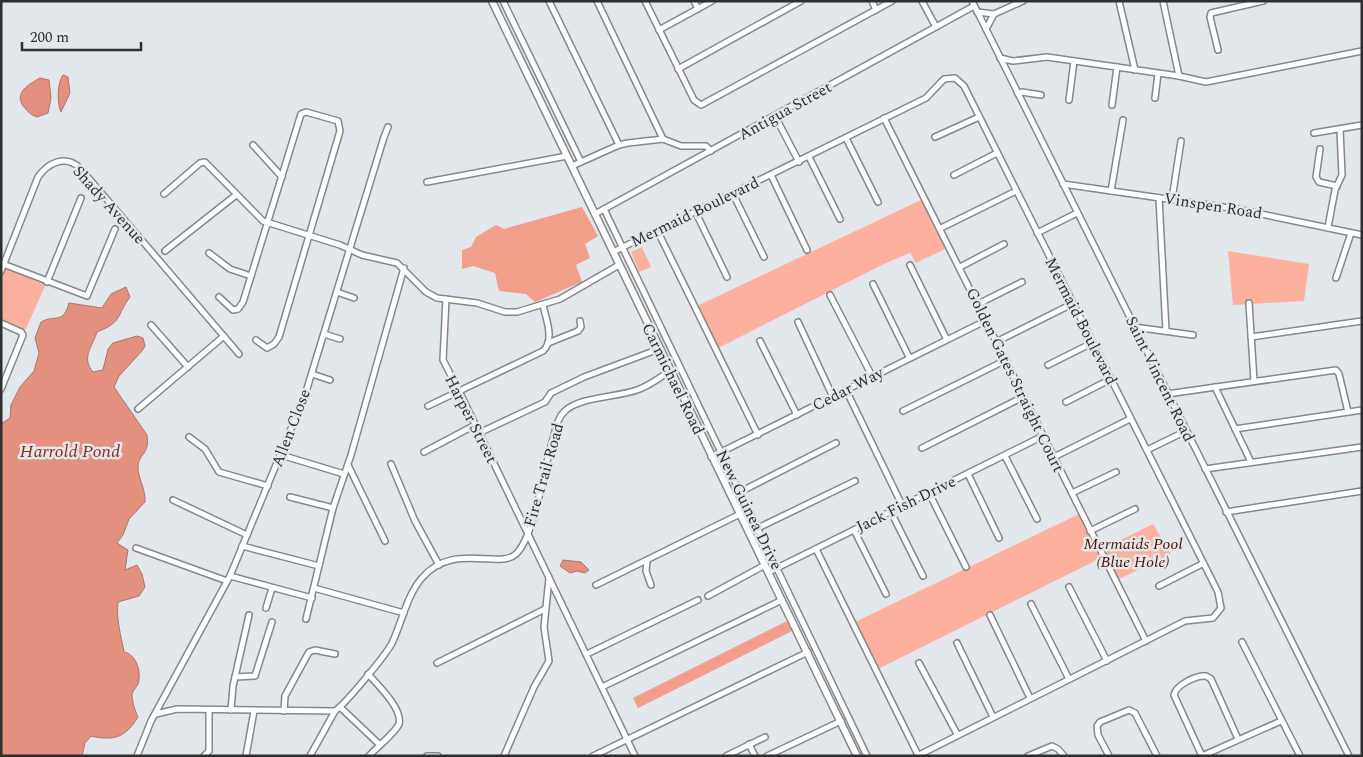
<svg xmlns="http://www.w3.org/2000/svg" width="1363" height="757" viewBox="0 0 1363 757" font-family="Spectral,serif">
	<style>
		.green { fill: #fdb09e }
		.forest { fill: #f19e8a }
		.water { fill: #e3917e; stroke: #ad7467 }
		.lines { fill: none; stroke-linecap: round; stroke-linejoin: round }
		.minor-casing { stroke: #84888d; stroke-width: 8 }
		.major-casing { stroke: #84888d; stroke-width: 9 }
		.minor { stroke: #fff; stroke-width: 5 }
		.major { stroke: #fff; stroke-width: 6 }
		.labels { text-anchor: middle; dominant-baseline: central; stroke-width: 5; stroke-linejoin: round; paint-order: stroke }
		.street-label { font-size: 16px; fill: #2e2f31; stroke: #e2e7ec }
		.park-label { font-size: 16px; font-style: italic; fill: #570e01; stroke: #e2e7ec }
		.water-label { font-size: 18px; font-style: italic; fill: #8c2c18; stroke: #e2e7ec }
	</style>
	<rect width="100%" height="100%" fill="#e2e7ec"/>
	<g class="green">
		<path d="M923 199 947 248 916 263 910 253 886 263 718 348 697 306Z"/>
		<path d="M642 247 651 267 639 272 631 252Z"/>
		<path d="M1228 251 1309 264 1304 301 1233 305Z"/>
		<path d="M5 268 46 284 25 331 1 321V277Z"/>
		<path d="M1079 514 1101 558 878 669 855 622Z"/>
		<path d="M1153 524 1171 554 1119 579 1103 549Z"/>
	</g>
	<g class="forest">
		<path d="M582 207 598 236 585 244 590 258 576 265 582 282 535 302 526 294 499 291 495 273 473 266 462 269V250L471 247 476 237 496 225 504 229Z"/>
		<path d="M787 621 792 631 638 708 633 698Z"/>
	</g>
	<g class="water">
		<path d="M63 75 68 77 70 93 61 112C57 105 57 82 63 75Z"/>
		<path d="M40 78 49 80 51 98 48 113 37 117C31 115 28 112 24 107 13 93 29 84 40 78Z"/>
		<path d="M126 287 130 297C115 317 124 321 97 332 92 347 81 358 93 372L103 370 108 349 113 343 137 336 143 338 145 346 142 351 119 376 114 387 147 435C150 455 138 454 138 467 138 479 146 489 145 502L129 519 123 535 117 543 128 550 125 570 137 565 142 574 145 587 139 596 118 602C116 620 121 635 124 652 136 654 142 672 138 684 136 688 133 690 132 694 132 701 135 711 138 717 125 738 114 741 91 736L85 743 82 756H1V424L10 418 11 405 20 387 34 371 39 353 35 338 41 322C55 314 63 325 69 303L102 308 111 294Z"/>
		<path d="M563 560 581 562 589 570 585 573 577 571 570 573 560 566Z"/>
	</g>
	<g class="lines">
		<defs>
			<g id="minor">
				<path d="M503 1 581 162"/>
				<path d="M549 1 619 145"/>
				<path d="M597 1 663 139"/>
				<path d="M645 1 694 100 701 105 892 1"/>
				<path d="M694 1 698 9"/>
				<path d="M872 1 876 10"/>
				<path d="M922 1 936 27"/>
				<path d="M972 1 1349 756"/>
				<path d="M1119 1 1135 70"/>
				<path d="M1163 1 1179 76"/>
				<path d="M977 12 994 14 1023 1"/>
				<path d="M986 29 994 14"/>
				<path d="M659 30 712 1"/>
				<path d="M1218 50 1210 17 1211 13 1263 1"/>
				<path d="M1000 58 1013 61 1047 57 1179 76 1206 82 1362 51"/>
				<path d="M678 69 801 1"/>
				<path d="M1018 94 1022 92 1041 95"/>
				<path d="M1155 98 1158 74"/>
				<path d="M1069 100 1074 61"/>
				<path d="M1112 105 1117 67"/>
				<path d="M775 116 799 162"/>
				<path d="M884 118 1146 641"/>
				<path d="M1314 133 1362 125"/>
				<path d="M935 137 979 117"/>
				<path d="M846 138 878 202"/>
				<path d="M253 145 282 177"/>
				<path d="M1320 149 1316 177 1319 182 1337 186"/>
				<path d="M809 157 840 219"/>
				<path d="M572 166 619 145 628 143 663 139 681 146H706L711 151"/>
				<path d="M771 175 807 250"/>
				<path d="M954 175 997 153"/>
				<path d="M427 182 567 156"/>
				<path d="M1063 184 1237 209 1362 235"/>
				<path d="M1111 191 1123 120"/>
				<path d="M164 194 200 163 205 162 263 221 340 245 362 255 397 263 426 292 437 298 477 303 505 312H517L560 299 619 265"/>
				<path d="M733 194 764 257"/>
				<path d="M1159 198 1166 331"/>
				<path d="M1172 199 1181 141"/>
				<path d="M604 209 867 756"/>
				<path d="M696 213 727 277"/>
				<path d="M595 214 974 6"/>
				<path d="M1328 227 1335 190 1342 175 1340 129"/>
				<path d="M941 228 1016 191"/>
				<path d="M658 232 758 435"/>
				<path d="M1037 233 1077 213"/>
				<path d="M165 251 236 195"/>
				<path d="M613 252 926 98 944 79 955 78 964 86 1218 592 1221 608 1213 618 1185 621 917 756"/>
				<path d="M209 253 230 269 251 276"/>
				<path d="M3 264 87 296 115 229"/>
				<path d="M910 265 946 338"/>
				<path d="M960 267 1004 244"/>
				<path d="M1 271 38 177C48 163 65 154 80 168L239 354"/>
				<path d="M1336 278 1351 233"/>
				<path d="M47 282 81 198"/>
				<path d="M873 284 909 357"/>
				<path d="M337 292 354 298"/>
				<path d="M830 295 872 376"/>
				<path d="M219 297 233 310 238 309 243 302 301 114 306 112 338 121 340 131 279 337 274 344 267 348 256 340"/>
				<path d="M446 299 443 360 459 391 635 756"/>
				<path d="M1249 303 1254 381"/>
				<path d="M978 304 1022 282"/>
				<path d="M798 322 833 397"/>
				<path d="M1 323 21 332 23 335 1 389"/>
				<path d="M151 325 188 367"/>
				<path d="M1134 327 1193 335"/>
				<path d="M324 334 340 339"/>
				<path d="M1251 337 1362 321"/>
				<path d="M760 341 797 415"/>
				<path d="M996 342 1072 304"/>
				<path d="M548 343 578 331 581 327 580 321"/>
				<path d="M1048 365 1092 343"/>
				<path d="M312 374 330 380"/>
				<path d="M1215 387 1251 462"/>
				<path d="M846 390 902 505"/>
				<path d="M1167 394 1336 370 1339 374 1348 412"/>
				<path d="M1066 402 1111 379"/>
				<path d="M428 406 543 351C555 340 546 319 543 305"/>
				<path d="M138 409 224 336"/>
				<path d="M903 411 1006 360"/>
				<path d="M1235 429 1362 410"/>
				<path d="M479 433 545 402 551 393 584 377 659 349"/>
				<path d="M189 437 205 449 219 472 268 486"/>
				<path d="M922 448 1023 397"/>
				<path d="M1147 450 1186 431"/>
				<path d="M424 452 475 425"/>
				<path d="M281 455 344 474"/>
				<path d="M1005 456 1037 519"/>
				<path d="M711 457 985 321"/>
				<path d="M1054 457 1130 419"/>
				<path d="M391 464 415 521 439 565"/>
				<path d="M348 465 385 541"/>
				<path d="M1205 469 1362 447"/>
				<path d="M968 474 999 538"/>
				<path d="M740 492 836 443"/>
				<path d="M929 493 966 567"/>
				<path d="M1072 493 1116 472"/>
				<path d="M290 497 333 508"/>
				<path d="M173 500 247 535"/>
				<path d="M891 512 923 576"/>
				<path d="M1226 512 1362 491"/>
				<path d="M758 528 855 481"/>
				<path d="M854 530 886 594"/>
				<path d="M1090 531 1135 509"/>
				<path d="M242 546 319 566"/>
				<path d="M136 548 227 581"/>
				<path d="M816 549 918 755"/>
				<path d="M647 561 646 571 651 585"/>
				<path d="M769 572 1043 436"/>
				<path d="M230 576 312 598"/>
				<path d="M596 585 740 514"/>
				<path d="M1159 586 1202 564"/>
				<path d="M1069 587 1107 661"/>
				<path d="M314 588 404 613"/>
				<path d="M708 596 765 565"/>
				<path d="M1031 604 1069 679"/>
				<path d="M266 608 272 588"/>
				<path d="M990 615 1030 698"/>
				<path d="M306 619 333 508 351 455 404 268"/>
				<path d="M1242 642 1300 756"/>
				<path d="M957 643 993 717"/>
				<path d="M587 654 698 600"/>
				<path d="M437 663 545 609"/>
				<path d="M919 663 957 734"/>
				<path d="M368 674C377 684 403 709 399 724 396 732 376 748 369 756"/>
				<path d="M235 677 255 676 272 622"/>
				<path d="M602 687 782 600"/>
				<path d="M340 707 379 744"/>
				<path d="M231 710 233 686 249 615"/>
				<path d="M284 711 285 696 309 652 315 650 335 654"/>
				<path d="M156 714 177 709 335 711C346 703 388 653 393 641 402 621 407 596 421 579 452 541 499 570 516 554 535 536 544 466 553 439 556 429 557 418 565 411 579 397 618 397 637 390 649 386 659 378 670 371"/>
				<path d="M749 744 755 756"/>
				<path d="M137 756 151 721 230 576 305 395 384 137 388 127"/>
				<path d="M204 756 209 751V710"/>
				<path d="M246 756 254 711"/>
				<path d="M310 756 335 711"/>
				<path d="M427 756H438"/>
				<path d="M504 756 534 687 549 661 544 627 549 578"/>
				<path d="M593 756 808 652"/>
				<path d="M726 756 765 737"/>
				<path d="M767 756 841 721"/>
				<path d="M1028 756 1052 746 1058 749 1064 756"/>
				<path d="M1109 756 1098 735 1097 726 1100 722 1129 710 1135 713 1157 756"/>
				<path d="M1202 756 1174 695C1176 685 1196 675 1206 676L1211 679 1238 739"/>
				<path d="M1202 756 1281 721"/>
			</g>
			<path id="major" d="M492 1 857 756"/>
		</defs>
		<use href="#minor" class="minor-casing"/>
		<use href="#major" class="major-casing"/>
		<use href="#minor" class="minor"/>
		<use href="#major" class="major"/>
	</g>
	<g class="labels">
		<g class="street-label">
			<text transform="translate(785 111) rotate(-29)">Antigua Street</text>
			<text transform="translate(109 205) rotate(48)">Shady Avenue</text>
			<text transform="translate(1213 206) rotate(9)">Vinspen Road</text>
			<text transform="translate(695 212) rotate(-26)">Mermaid Boulevard</text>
			<text transform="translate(1081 321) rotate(63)">Mermaid Boulevard</text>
			<text transform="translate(673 379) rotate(64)">Carmichael Road</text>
			<text transform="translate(1160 379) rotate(64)">Saint Vincent Road</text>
			<text transform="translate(1015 380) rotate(64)">Golden Gates Straight Court</text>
			<text transform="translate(848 389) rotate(-27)">Cedar Way</text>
			<text transform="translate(471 419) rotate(63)">Harper Street</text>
			<text transform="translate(291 428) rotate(-69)">Allen Close</text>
			<text transform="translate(544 475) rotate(-74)">Fire Trail Road</text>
			<text transform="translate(906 504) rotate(-26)">Jack Fish Drive</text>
			<text transform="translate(749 510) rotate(64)">New Guinea Drive</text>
		</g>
		<g class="park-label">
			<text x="1133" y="544">Mermaids Pool<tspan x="1133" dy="18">(Blue Hole)</tspan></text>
		</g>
		<g class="water-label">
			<text x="70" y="451">Harrold Pond</text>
		</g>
	</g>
	<rect width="1363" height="757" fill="none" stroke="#2e2f31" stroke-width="5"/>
	<path d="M22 42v8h119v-8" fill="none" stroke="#2e2f31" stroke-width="2.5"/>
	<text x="30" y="42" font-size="15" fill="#2e2f31" stroke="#e2e7ec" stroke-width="4" paint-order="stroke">200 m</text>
</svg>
